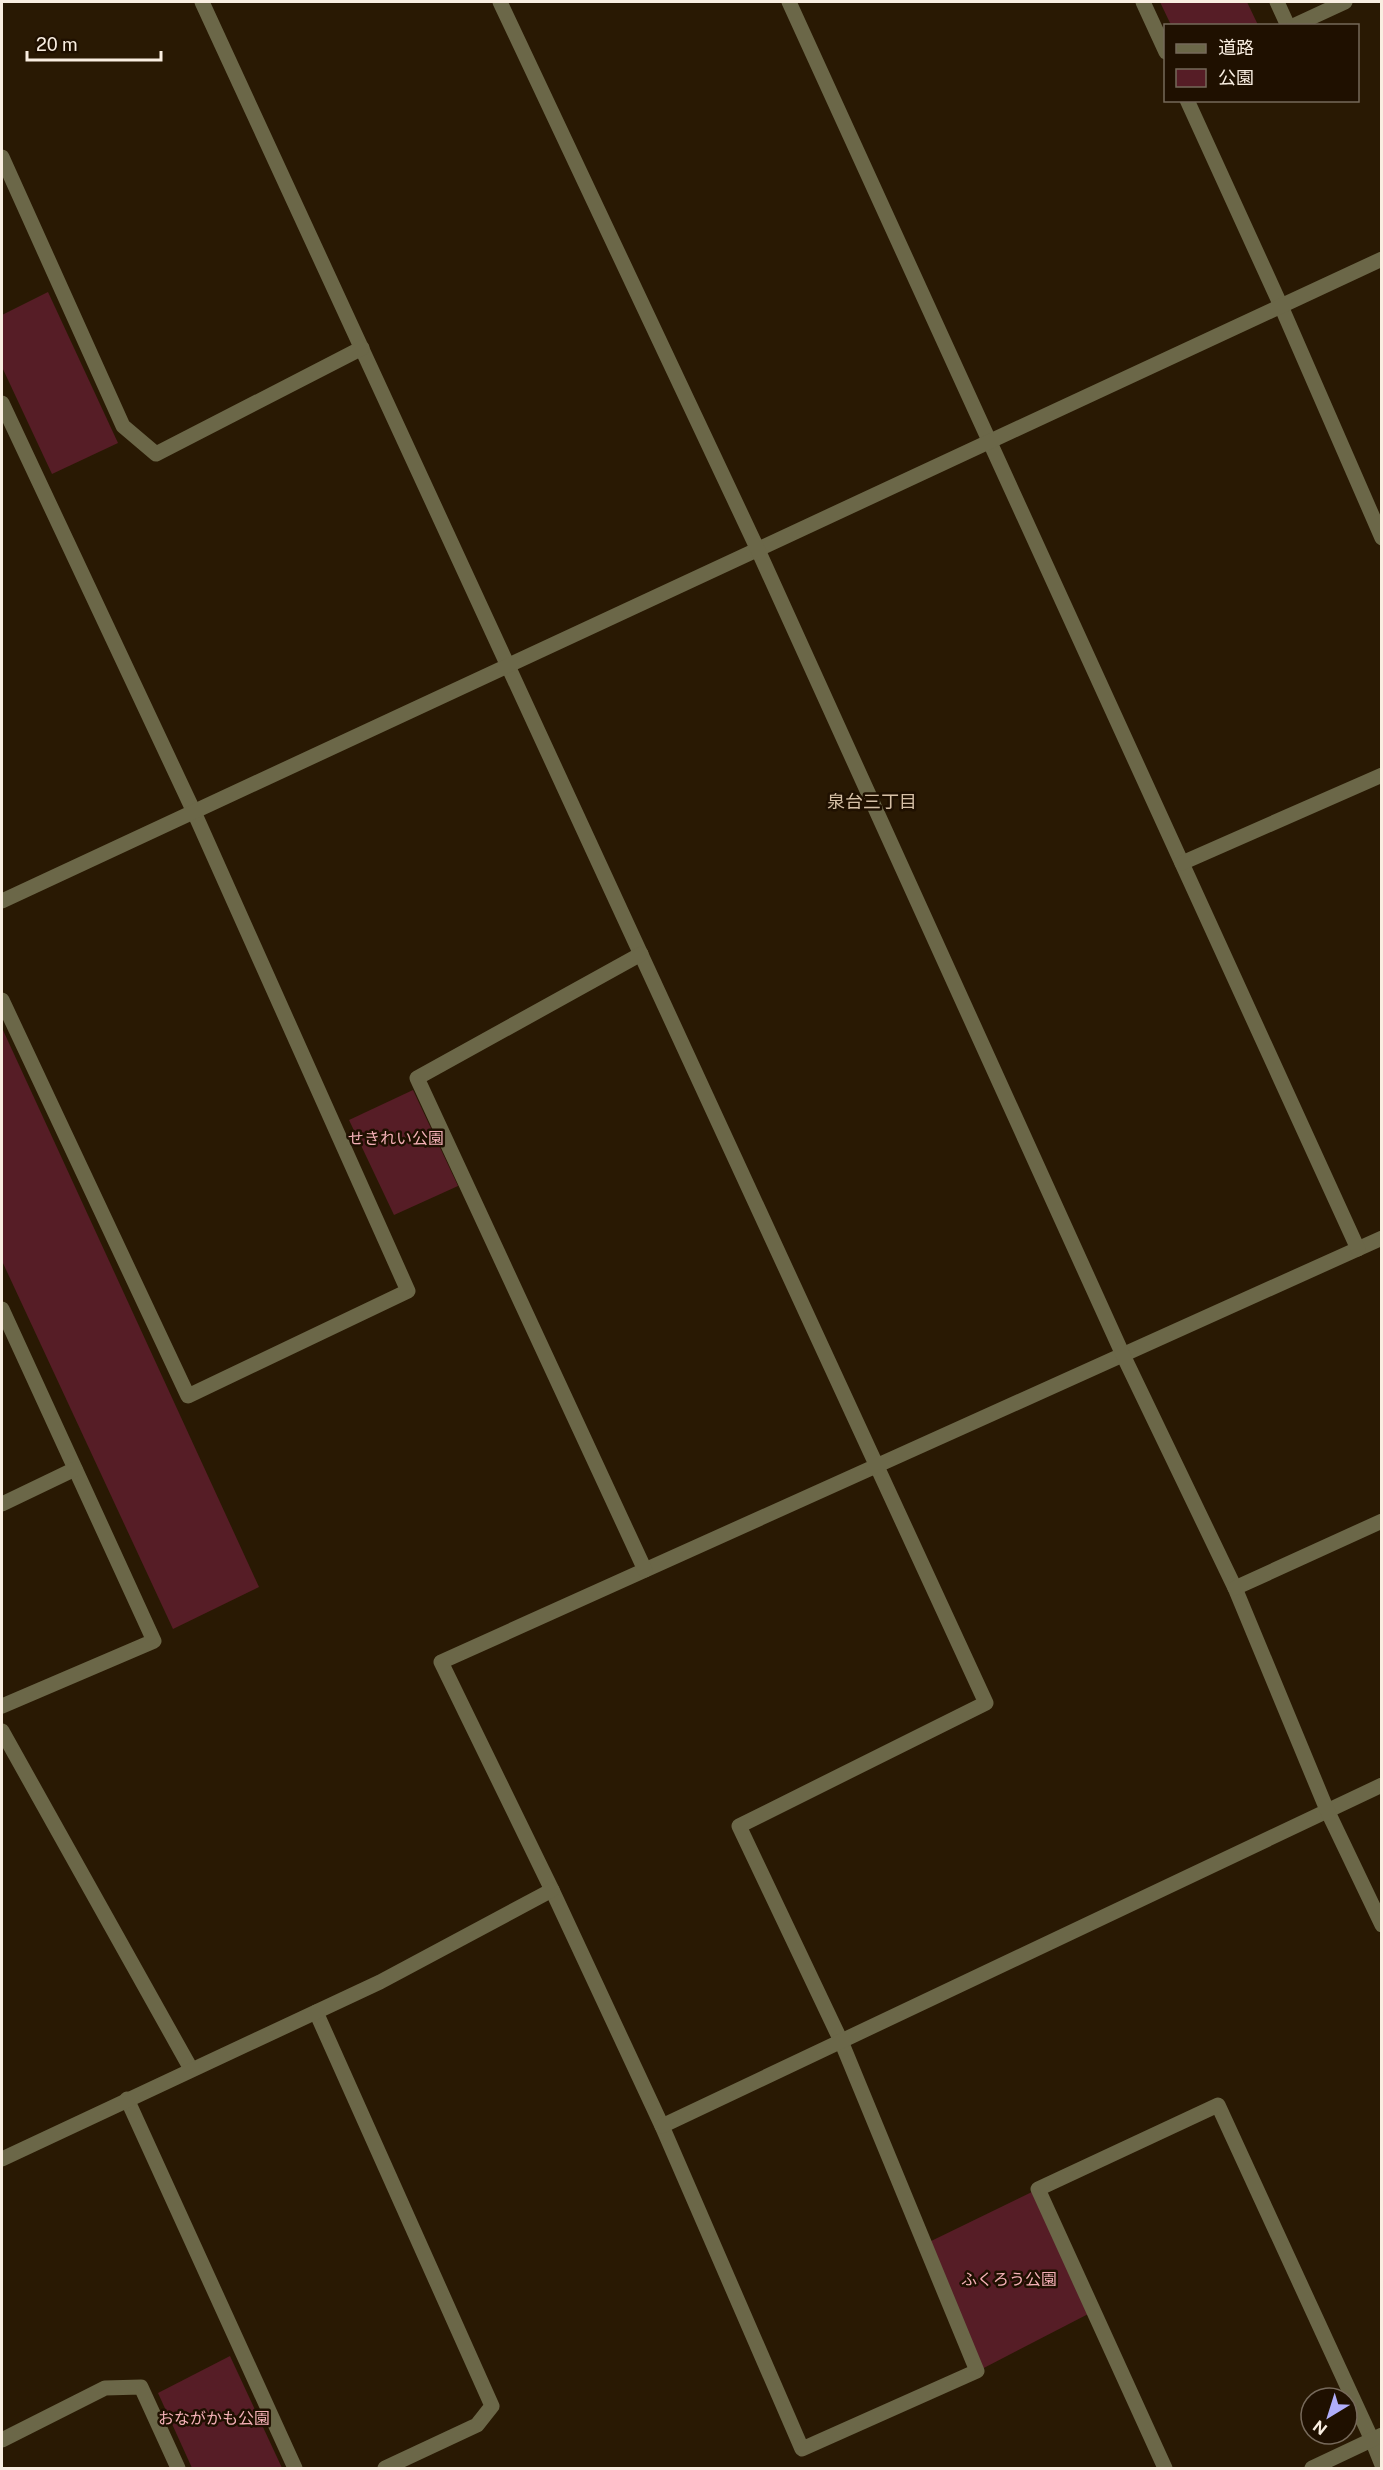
<svg xmlns="http://www.w3.org/2000/svg" width="1383" height="2470" viewBox="0 0 1383 2470" font-family="'Public Sans','Noto Sans JP',sans-serif">
	<style>
		.green { fill: #561d26 }
		.lines { fill: none; stroke-linecap: round; stroke-linejoin: round }
		.minor { stroke: #6b6748; stroke-width: 15 }
		.tertiary { stroke: #6b6748; stroke-width: 15 }
		.labels { text-anchor: middle; dominant-baseline: central; stroke-width: 5; stroke-linejoin: round; paint-order: stroke }
		.park-label { font-size: 16px; fill: #f4b0b6; stroke: #1f1000 }
		.neighbourhood-label { font-size: 18px; fill: #d6c0a6; stroke: #1f1000 }
	</style>
	<rect width="100%" height="100%" fill="#291903"/>
	<g class="green">
		<path d="M1160 2H1247L1258 25H1171Z"/>
		<path d="M48 292 118 443 52 474 2 367V315Z"/>
		<path d="M2 1028 259 1587 173 1629 2 1261Z"/>
		<path d="M413 1090 458 1186 394 1215 349 1120Z"/>
		<path d="M1038 2189 1094 2311 978 2371 925 2244Z"/>
		<path d="M230 2356 282 2468H192L158 2393Z"/>
	</g>
	<g class="lines">
		<g class="minor">
			<path d="M202 2C463 569 725 1136 986 1703L739 1826 841 2041 977 2371 802 2449 662 2126 552 1890 441 1662C755 1521 1068 1379 1382 1238"/>
			<path d="M789 2 1358 1249"/>
			<path d="M1143 2 1166 52"/>
			<path d="M1277 2 1288 26"/>
			<path d="M1293 26 1345 2"/>
			<path d="M1187 100 1281 306 1382 538"/>
			<path d="M2 157 123 426 156 454 362 348"/>
			<path d="M2 403 194 812 408 1291 188 1396 2 1000"/>
			<path d="M1182 863 1382 775"/>
			<path d="M2 901 1382 259"/>
			<path d="M641 954 417 1078 645 1570"/>
			<path d="M2 1309 154 1641 2 1706"/>
			<path d="M2 1504 75 1469"/>
			<path d="M2 1731 191 2069"/>
			<path d="M316 2012 492 2406 477 2425 385 2468"/>
			<path d="M127 2099 295 2468"/>
			<path d="M662 2126 1382 1785"/>
			<path d="M2 2159 380 1982 552 1890"/>
			<path d="M2 2440 105 2388 141 2387 178 2468"/>
			<path d="M1165 2468 1038 2189 1218 2105 1372 2440 1382 2465"/>
			<path d="M1312 2468 1382 2435"/>
		</g>
		<g class="tertiary">
			<path d="M500 2 758 550 1123 1355 1235 1588 1327 1810 1382 1925"/>
			<path d="M1235 1588 1382 1521"/>
		</g>
	</g>
	<g class="labels">
		<g class="park-label">
			<text x="396" y="1138">せきれい公園</text>
			<text x="1009" y="2279">ふくろう公園</text>
			<text x="214" y="2418">おながかも公園</text>
		</g>
		<g class="neighbourhood-label">
			<text x="872" y="801">泉台三丁目</text>
		</g>
	</g>
	<rect width="1383" height="2470" fill="none" stroke="#f9eee1" stroke-width="6"/>
	<rect x="1164" y="24" width="195" height="78" fill="#1f1000" stroke="#76695a" stroke-width="1.5"/>
	<rect x="1176" y="44" width="30" height="9" fill="#6b6748" stroke="#76695a" stroke-width="1.5"/>
	<text x="1218" y="54" font-size="18" fill="#f9eee1">道路</text>
	<rect x="1176" y="69" width="30" height="18" fill="#561d26" stroke="#76695a" stroke-width="1.5"/>
	<text x="1218" y="84" font-size="18" fill="#f9eee1">公園</text>
	<g transform="translate(1329 2416) rotate(218)"><circle r="28" fill="#1f1000" stroke="#76695a" stroke-width="1.5"/>
	<path d="M0-4.5L10 22L0 15L-10 22Z" fill="#b0aefa"/>
	<text y="-9" font-size="16" font-weight="bold" text-anchor="middle" fill="#f9eee1">N</text>
	</g>
	<path d="M27 51v9h134v-9" fill="none" stroke="#f9eee1" stroke-width="3"/>
	<text x="36" y="51" font-size="18" fill="#f9eee1" stroke="#1f1000" stroke-width="4.5" paint-order="stroke">20 m</text>
</svg>
